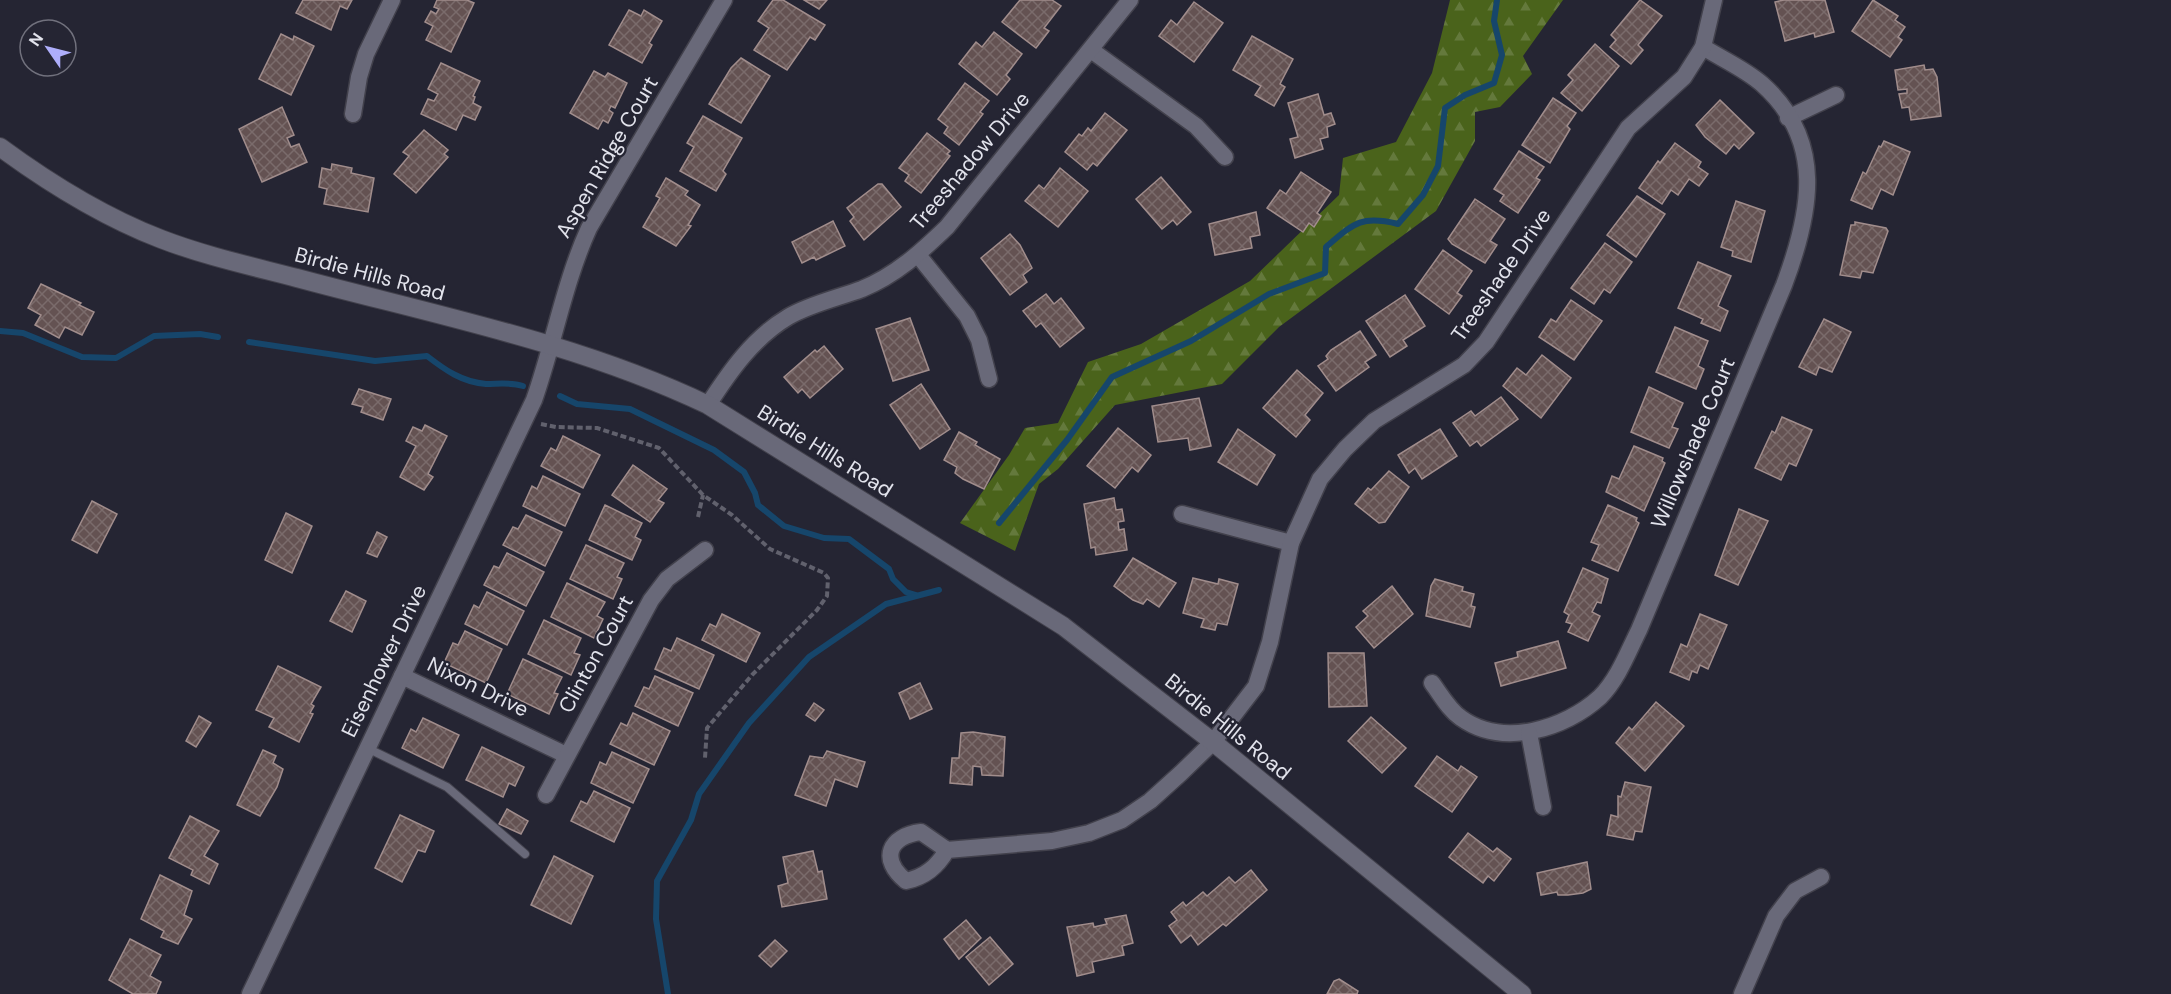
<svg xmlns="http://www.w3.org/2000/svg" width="2171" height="994" viewBox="0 0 2171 994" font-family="'DM Sans',sans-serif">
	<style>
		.forest { fill: url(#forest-firs) }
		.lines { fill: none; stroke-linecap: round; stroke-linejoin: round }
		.stream { stroke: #16466b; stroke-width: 6 }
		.building { fill: url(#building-cross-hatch); stroke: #a18d8c; stroke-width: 1.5 }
		.lane-casing { stroke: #42414c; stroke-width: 10 }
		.street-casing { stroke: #42414c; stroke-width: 19 }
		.secondary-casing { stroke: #42414c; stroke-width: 20 }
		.path { stroke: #61616d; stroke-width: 4; stroke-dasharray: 6 3; stroke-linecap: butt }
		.lane { stroke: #696979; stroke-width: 8 }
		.street { stroke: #696979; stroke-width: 16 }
		.secondary { stroke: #696979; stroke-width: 18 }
		.labels { text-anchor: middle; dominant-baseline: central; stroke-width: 4.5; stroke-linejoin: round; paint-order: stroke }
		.street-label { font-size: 21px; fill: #e2e3ec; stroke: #252533 }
	</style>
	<defs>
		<pattern id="forest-firs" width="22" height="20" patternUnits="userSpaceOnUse" patternTransform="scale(1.5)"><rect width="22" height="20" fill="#4a631b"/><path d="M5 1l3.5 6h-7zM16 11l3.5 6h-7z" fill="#64793c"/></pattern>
		<pattern id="building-cross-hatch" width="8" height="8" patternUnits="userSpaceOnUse" patternTransform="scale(1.5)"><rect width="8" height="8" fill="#645252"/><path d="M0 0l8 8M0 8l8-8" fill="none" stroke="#7a6b6b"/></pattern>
	</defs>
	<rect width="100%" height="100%" fill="#252533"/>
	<path class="forest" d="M1450 0H1563L1523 56 1532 74 1500 107 1475 112V141L1436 211 1279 327 1222 384 1115 405 1058 469 1039 484 1015 551 960 523 1009 455 1025 428 1058 423 1088 362 1141 344 1250 281 1339 195 1343 158 1396 142 1432 73Z"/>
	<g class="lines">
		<g class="stream">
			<path d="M0 331 23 333 82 357 116 358 154 336 200 334 218 337"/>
			<path d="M249 342 375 361 427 356C445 370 462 382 486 384 499 384 510 382 523 386"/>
			<path d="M560 396 577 404 630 409 714 450 744 472 755 493 758 505 784 526 824 538 849 539 889 569 893 579 906 592 916 595"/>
			<path d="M999 523 1067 440 1112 377 1191 341 1269 294 1325 273 1326 247C1354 223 1361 215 1398 224L1423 195 1438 166 1445 108 1465 95 1494 83 1502 55 1494 21 1497 0"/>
			<path d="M668 994 656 919 657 881 691 820 699 794 749 723 809 657 886 604 939 590"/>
		</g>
	</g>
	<g class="building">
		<path d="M303 0H352L347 9 340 6 331 30 296 13Z"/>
		<path d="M437 0H467L474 3 451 52 426 40 433 26 425 22 431 11 436 14 439 9 434 7Z"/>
		<path d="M773 0H783L825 25 815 40 810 37 787 70 754 50 769 28 758 21Z"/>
		<path d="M804 0H827L819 9Z"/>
		<path d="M1020 0H1052L1061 6 1044 28 1049 31 1036 48 1002 22Z"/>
		<path d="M1640 0 1662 16 1638 45 1643 50 1631 64 1610 47 1616 40 1611 35Z"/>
		<path d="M1784 0H1825L1834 32 1815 37 1814 33 1785 41 1775 2Z"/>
		<path d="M1873 0 1898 16 1895 20 1905 27 1898 37 1902 40 1890 57 1852 31Z"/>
		<path d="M1194 2 1223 23 1194 62 1159 36 1171 20 1177 25Z"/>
		<path d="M629 10 641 16 644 10 662 21 649 43 652 45 642 63 609 45Z"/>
		<path d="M994 32 1022 54 1006 75 1010 79 997 95 959 64 976 42 982 47Z"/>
		<path d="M281 34 293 40 294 36 314 46 291 95 259 79Z"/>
		<path d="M1252 36 1293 59 1280 84 1285 87 1274 106 1255 95 1261 86 1233 70Z"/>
		<path d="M1595 44 1619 66 1582 111 1561 93 1573 80 1568 75Z"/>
		<path d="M741 58 770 76 741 123 709 104 731 68Z"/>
		<path d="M441 63 480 81 473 96 475 97 473 103 481 107 475 120 463 115 456 130 421 114 428 99 434 101 438 94 428 89Z"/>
		<path d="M1924 65 1925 70 1933 69 1937 77 1941 116 1911 120 1909 107 1902 108 1899 94 1907 93V89L1898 90 1895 70Z"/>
		<path d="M594 71 605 77 608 73 627 83 615 108 611 106 609 110 613 113 608 123 603 120 598 129 570 113Z"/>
		<path d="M965 83 989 101 980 112 983 114 959 145 944 133 948 127 938 119Z"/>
		<path d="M1318 94 1324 115 1331 113 1335 124 1327 127 1328 137 1320 139 1323 149 1295 158 1290 139 1298 137 1288 103Z"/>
		<path d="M1553 98 1576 113 1567 126 1570 129 1550 163 1522 145Z"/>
		<path d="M1720 100 1754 133 1739 149 1734 144 1726 154 1705 137 1696 125Z"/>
		<path d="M282 107 294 135 287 138 291 147 299 144 307 162 262 182 239 129Z"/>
		<path d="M1105 113 1127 130 1097 166 1093 163 1087 170 1065 152 1079 134 1082 136 1088 128 1091 131Z"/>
		<path d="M703 116 742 138 723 171 726 174 716 191 680 171 694 147 687 143Z"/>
		<path d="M424 130 448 150 444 154 448 157 416 193 394 174 409 156 403 152Z"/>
		<path d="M927 133 950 151 947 154 950 156 921 193 905 181 909 175 899 168Z"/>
		<path d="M1884 141 1910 152 1893 195 1881 189 1872 209 1851 200 1863 172 1866 174 1879 146 1881 147Z"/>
		<path d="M1675 143 1701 162 1698 167 1708 174 1699 186 1689 179 1678 195 1671 190 1662 204 1639 188 1658 161 1660 163Z"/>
		<path d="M1519 151 1544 167 1536 178 1540 180 1518 213 1500 201 1504 195 1494 189Z"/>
		<path d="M332 164 352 168 351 173 374 178 368 212 324 204 327 189 319 187 322 168 331 170Z"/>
		<path d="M1060 168 1088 191 1058 227 1025 201 1039 185 1044 189Z"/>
		<path d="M1301 172 1331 192 1317 213 1321 216 1314 227 1309 223 1303 232 1267 208 1280 190 1286 194Z"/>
		<path d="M1161 177 1191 212 1177 225 1173 220 1162 229 1136 199Z"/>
		<path d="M666 178 688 191 685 195 700 205 688 225 691 226 676 246 643 227 660 198 656 196Z"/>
		<path d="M878 184H882L901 207 864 240 850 221 854 217 847 208Z"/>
		<path d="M1637 196 1665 214 1636 257 1607 235Z"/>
		<path d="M1475 199 1505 219 1490 241 1497 245 1485 263 1452 244 1448 239Z"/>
		<path d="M1736 201 1765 211 1751 262 1732 256 1733 251 1721 247Z"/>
		<path d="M1256 212 1260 235 1250 237 1252 248 1215 255 1209 224Z"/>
		<path d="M833 221 845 246 816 260 814 257 802 263 792 242Z"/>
		<path d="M1855 222 1886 228 1888 231 1873 273 1862 271 1860 278 1840 275 1851 225H1855Z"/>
		<path d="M1010 234 1020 245 1032 268 1023 275 1027 282 1010 295 981 258Z"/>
		<path d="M1605 243 1632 262 1610 293 1604 289 1594 304 1571 288Z"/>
		<path d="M1443 250 1472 271 1457 293 1462 296 1449 314 1415 289Z"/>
		<path d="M1698 262 1731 276 1718 306 1728 311 1720 331 1701 323 1703 319 1678 308Z"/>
		<path d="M41 284 81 303 79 305 94 312 82 335 65 327 59 338 35 325 41 315 28 308Z"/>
		<path d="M1046 294 1054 304 1061 298 1084 328 1060 347 1041 323 1036 327 1023 311Z"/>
		<path d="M1405 295 1425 326 1403 340 1407 346 1390 357 1366 321Z"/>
		<path d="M1571 300 1602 321 1574 360 1539 337 1551 319 1556 322Z"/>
		<path d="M910 318 929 370 893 381 876 329Z"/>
		<path d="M1824 319 1851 332 1832 372 1819 367 1816 375 1799 367Z"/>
		<path d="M1675 327 1708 341 1698 366 1704 369 1696 389 1656 372Z"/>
		<path d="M1360 331 1376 355 1365 362 1369 367 1336 391 1318 366 1328 359 1326 356 1331 350Z"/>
		<path d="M824 346 843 369 810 398 802 389 798 393 784 377 815 350 817 352Z"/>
		<path d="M1542 355 1571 378 1541 418 1503 386 1517 368 1526 375Z"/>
		<path d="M1297 370 1323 393 1305 415 1310 420 1296 437 1263 408Z"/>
		<path d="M921 384 950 429 920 449 890 405Z"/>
		<path d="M1649 387 1683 403 1672 427 1678 429 1669 448 1631 432Z"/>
		<path d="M359 389 391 399 383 420 361 412 363 407 352 404Z"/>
		<path d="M1501 397 1518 419 1481 446 1477 441 1470 446 1453 423 1471 411 1475 416Z"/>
		<path d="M1199 398 1211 446 1190 450 1188 438 1158 442 1152 406Z"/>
		<path d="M1782 417 1812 430 1796 466 1789 463 1781 480 1755 468 1772 431 1775 433Z"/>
		<path d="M425 425 447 436 428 474 433 477 424 490 400 477 416 446 406 441 413 427 422 431Z"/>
		<path d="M1118 428 1151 455 1138 472 1132 467 1115 488 1087 466Z"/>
		<path d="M1238 429 1275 455 1257 485 1218 462Z"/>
		<path d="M1440 429 1457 456 1422 479 1415 468 1409 473 1398 455Z"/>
		<path d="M959 432 977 442 975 445 1000 459 984 489 963 479 955 473 957 467 944 460Z"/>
		<path d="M563 436 600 455 583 488 541 466 551 448 556 451Z"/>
		<path d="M1634 446 1663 458 1662 461 1665 463 1644 511 1606 492 1612 476 1619 479Z"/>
		<path d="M633 465 667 489 658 500 664 503 650 522 612 495Z"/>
		<path d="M1389 471 1409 487 1385 522 1379 523 1355 504 1368 488 1371 490Z"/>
		<path d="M543 476 580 494 565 526 523 506 532 486 537 489Z"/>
		<path d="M1114 498 1116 510 1122 509 1124 521 1118 522 1119 530 1124 529 1127 550 1096 555 1095 547 1091 548 1084 504Z"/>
		<path d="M92 501 117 514 97 553 72 540Z"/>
		<path d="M605 505 642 523 635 537 641 540 632 560 589 540Z"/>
		<path d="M1608 505 1637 518 1636 521 1639 523 1618 571 1592 560 1599 545 1591 542Z"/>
		<path d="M1739 509 1768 521 1738 585 1715 575Z"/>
		<path d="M286 513 312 526 292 573 265 560Z"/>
		<path d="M526 515 562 532 545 566 503 545 513 527 518 529Z"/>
		<path d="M377 532 387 537 377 557 367 553Z"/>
		<path d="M586 545 624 563 617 577 622 579 613 599 570 579Z"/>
		<path d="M507 553 544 572 526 606 484 585 494 566 499 568Z"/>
		<path d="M1133 558 1176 583 1159 607 1147 599 1143 604 1133 600 1114 586Z"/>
		<path d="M1583 568 1608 579 1601 603 1597 602 1592 612 1600 616 1588 641 1568 632 1572 624 1566 622 1569 615 1564 612Z"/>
		<path d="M1193 578 1218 584 1219 579 1238 584 1227 625 1217 623 1215 630 1201 627 1204 619 1183 613Z"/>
		<path d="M1435 579 1463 587 1462 591 1474 594 1471 606 1475 607 1470 627 1426 616 1431 586Z"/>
		<path d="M567 583 605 602 597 616 603 619 594 638 551 617Z"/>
		<path d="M1392 586 1413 614 1374 648 1356 627 1368 616 1363 611Z"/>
		<path d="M346 591 366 601 352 632 330 621Z"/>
		<path d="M487 592 524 611 507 645 465 624 474 605 479 608Z"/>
		<path d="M722 614 760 633 746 662 702 640 710 624 716 627Z"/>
		<path d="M1700 614 1727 625 1708 669 1700 665 1697 673 1692 671 1689 680 1670 672 1681 644 1687 647Z"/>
		<path d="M544 620 581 638 574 653 580 655 571 675 528 654Z"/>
		<path d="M465 631 502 649 486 683 444 663 453 643 458 645Z"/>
		<path d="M677 638 714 655 699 689 655 669 664 648 671 651Z"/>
		<path d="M1558 641 1566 668 1501 686 1495 663 1518 657 1517 652Z"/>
		<path d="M1328 653H1364L1367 706 1329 707Z"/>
		<path d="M523 659 562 677 554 693 558 694 549 714 507 694Z"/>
		<path d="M278 666 321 687 311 704 314 706 310 713 313 714 299 742 269 727 274 718 256 710Z"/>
		<path d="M655 676 693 693 678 726 635 706 644 687 649 689Z"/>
		<path d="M920 683 932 709 910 719 899 693Z"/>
		<path d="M1656 702 1684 726 1645 771 1616 743 1629 727 1632 730Z"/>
		<path d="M814 703 824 710 815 721 806 715Z"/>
		<path d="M633 713 670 731 654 765 610 744 621 723 627 726Z"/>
		<path d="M199 716 211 723 196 747 186 741Z"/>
		<path d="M1371 717 1406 748 1382 773 1348 741Z"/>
		<path d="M423 718 459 735 443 768 402 748 411 729 416 732Z"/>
		<path d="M973 732 1005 737 1003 776 982 775 981 767 973 766 972 785 950 783 952 758H959L961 733Z"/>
		<path d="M482 747 524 767 515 786 509 783 503 797 466 780Z"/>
		<path d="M263 750 276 756 273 763 283 769 277 787 260 816 237 805Z"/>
		<path d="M827 751 865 762 857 787 835 779 826 806 795 795 810 756 823 758Z"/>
		<path d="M612 752 649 769 633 803 591 783 600 762 606 765Z"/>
		<path d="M1437 756 1458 771 1461 766 1477 777 1452 812 1415 786Z"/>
		<path d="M1625 782 1651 787 1642 832 1635 831 1633 840 1607 835 1611 815 1618 817V796L1621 797Z"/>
		<path d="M594 791 630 808 614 842 571 821 581 801 587 804Z"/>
		<path d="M507 809 528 821 521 834 499 824Z"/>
		<path d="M400 815 434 831 425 852 418 850 402 882 375 868Z"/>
		<path d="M190 816 219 831 204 856 218 864 209 884 191 875 193 870 169 858Z"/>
		<path d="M1468 833 1493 852 1497 848 1511 859 1494 881 1488 876 1483 883 1449 857Z"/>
		<path d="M813 851 818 872 822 871 827 899 782 907 778 886 788 883 783 857Z"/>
		<path d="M554 856 593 876 571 924 531 905Z"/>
		<path d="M1587 862 1591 889 1583 893 1568 895H1558L1557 892 1541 895 1537 873Z"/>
		<path d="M1251 870 1267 890 1226 926 1223 924 1198 945 1191 935 1181 943 1169 926 1177 920 1171 912 1183 902 1186 906 1203 892 1207 896 1229 877 1235 883Z"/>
		<path d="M160 875 192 891 184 915 192 919 178 944 161 937 164 931 141 919Z"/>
		<path d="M1126 915 1133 943 1122 946 1124 955 1092 962 1094 972 1077 976 1067 927 1093 923 1094 927 1107 924 1105 919Z"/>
		<path d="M966 920 981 938 959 959 944 939Z"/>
		<path d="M990 937 1013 964 989 985 966 957Z"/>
		<path d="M130 939 161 955 150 976 161 982 156 994H133L109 980Z"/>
		<path d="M775 940 787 951 771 967 759 956Z"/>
		<path d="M1339 979 1358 991 1357 994H1327L1334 981Z"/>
	</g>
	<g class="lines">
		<defs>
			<path id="lane" d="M367 748 447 787 525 854"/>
			<g id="street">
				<path d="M1091 50 1196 126 1225 157"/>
				<path d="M353 114 359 77 366 54 392 0"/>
				<path d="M1788 118 1836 95"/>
				<path d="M918 255 967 316 979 340 989 379"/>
				<path d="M708 405C730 371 753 338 788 317 810 304 838 298 862 289 896 275 921 252 947 227L1130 0"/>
				<path d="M1182 514 1291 543"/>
				<path d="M402 676 566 755"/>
				<path d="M1432 683C1441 695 1449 710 1461 718 1503 748 1565 729 1600 697 1618 679 1628 652 1639 630L1784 285C1811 213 1826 141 1762 84 1745 69 1722 59 1703 47"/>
				<path d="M1529 733 1543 807"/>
				<path d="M546 795 651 600 667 579 705 550"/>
				<path d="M947 850 921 832C889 836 879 859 906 881 925 877 937 867 947 850L1052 841 1089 833 1122 820 1150 801 1181 773 1213 742 1256 686 1270 642 1291 543 1320 479 1345 449 1374 421 1464 365 1486 342 1628 128 1684 77 1703 47 1714 0"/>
				<path d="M250 994 534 400C554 343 564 283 589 228L724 0"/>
				<path d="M1742 994 1776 916 1795 891 1821 877"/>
			</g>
			<path id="secondary" d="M0 147C49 183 104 217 161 239 205 256 251 266 297 278 435 315 578 343 708 405L1063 626 1213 742 1522 994"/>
		</defs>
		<use href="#lane" class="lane-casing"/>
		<use href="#street" class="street-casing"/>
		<use href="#secondary" class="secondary-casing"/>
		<g class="path">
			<path d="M541 424 556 427 597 428 659 448 703 495 732 515 770 549 824 573 828 578 827 596 817 610 752 675 707 728 705 758"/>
			<path d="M698 517 703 495"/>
		</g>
		<use href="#lane" class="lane"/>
		<use href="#street" class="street"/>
		<use href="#secondary" class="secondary"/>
	</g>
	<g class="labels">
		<g class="street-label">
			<text transform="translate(607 157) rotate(-60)">Aspen Ridge Court</text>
			<text transform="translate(970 161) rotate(-50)">Treeshadow Drive</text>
			<text transform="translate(370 274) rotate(15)">Birdie Hills Road</text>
			<text transform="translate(1501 275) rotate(-55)">Treeshade Drive</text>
			<text transform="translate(1693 443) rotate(-67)">Willowshade Court</text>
			<text transform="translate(825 451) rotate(32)">Birdie Hills Road</text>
			<text transform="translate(596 654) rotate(-61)">Clinton Court</text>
			<text transform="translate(384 661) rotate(-64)">Eisenhower Drive</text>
			<text transform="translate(478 687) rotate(26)">Nixon Drive</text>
			<text transform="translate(1228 727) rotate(39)">Birdie Hills Road</text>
		</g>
	</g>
	<g transform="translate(48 48) rotate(305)"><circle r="28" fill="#252533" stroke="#71717d" stroke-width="1.5"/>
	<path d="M0-4.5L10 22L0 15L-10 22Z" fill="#aeaefb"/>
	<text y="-9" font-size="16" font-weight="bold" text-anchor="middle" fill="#e2e3ec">N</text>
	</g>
</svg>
